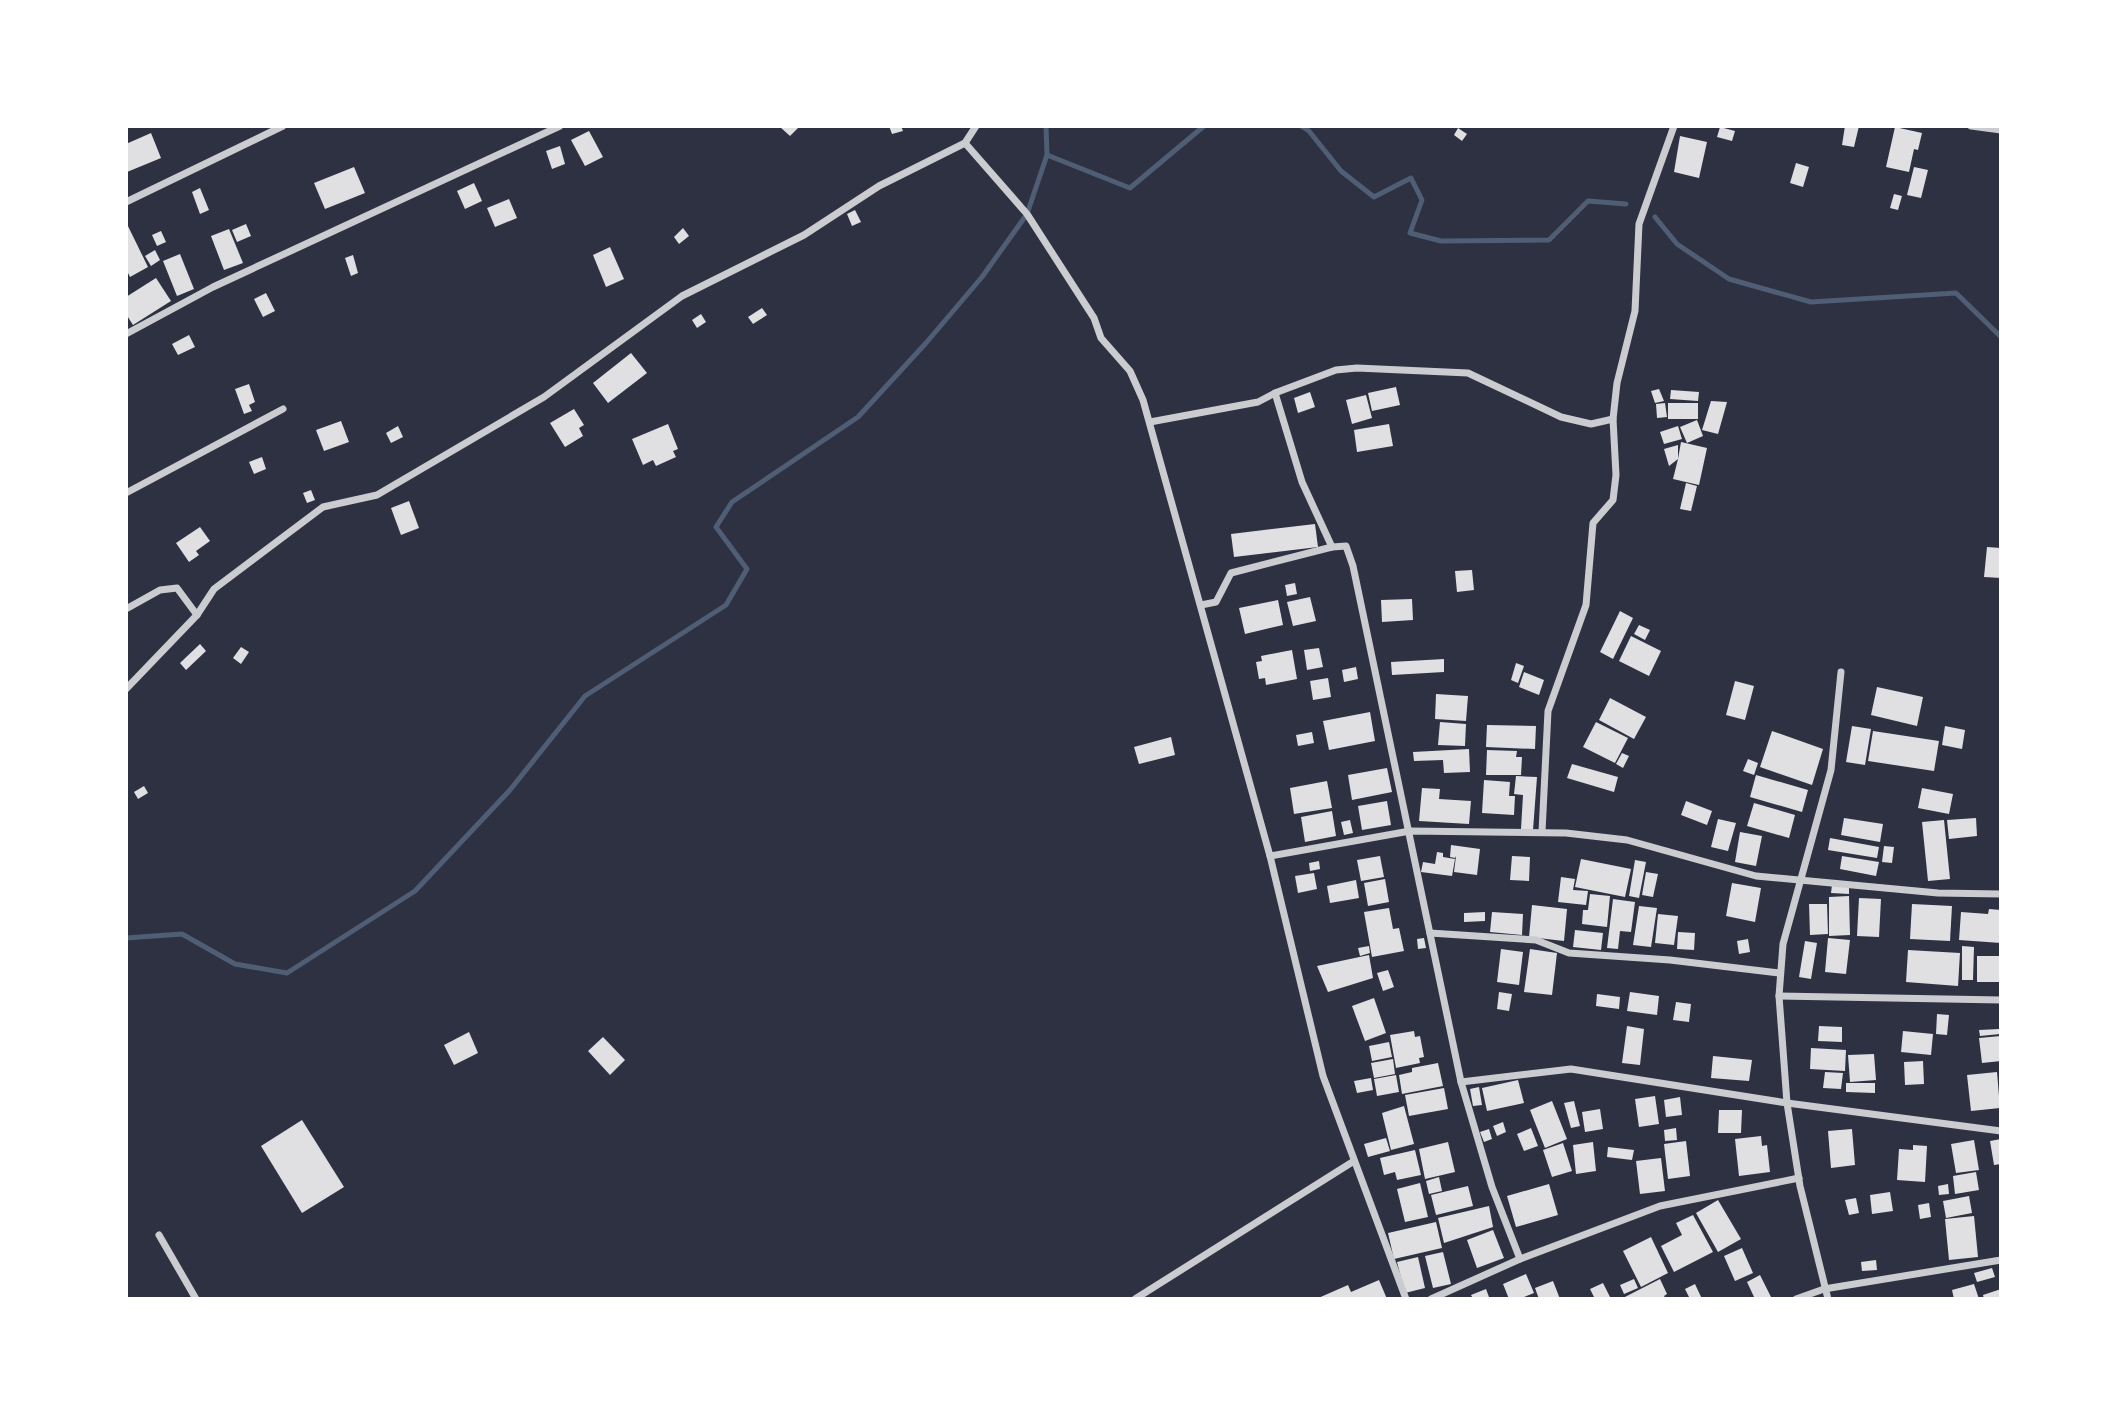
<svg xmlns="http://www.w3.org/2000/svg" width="2127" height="1425" viewBox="0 0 2127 1425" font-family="'Fira Sans',sans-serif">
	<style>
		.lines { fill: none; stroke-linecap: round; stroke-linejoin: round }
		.stream { stroke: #4f5d75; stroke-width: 5 }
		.building { fill: #e0e0e3 }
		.minor { stroke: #caccd0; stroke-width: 7 }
	</style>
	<rect width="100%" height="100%" fill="#2d3142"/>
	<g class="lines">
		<g class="stream">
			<path d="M1046 126 1047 155"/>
			<path d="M1301 126 1309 131 1341 171 1374 197 1411 178 1422 200 1410 233 1441 241 1549 240 1588 201 1626 204"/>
			<path d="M1655 217 1677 244 1729 279 1811 302 1956 293 2001 337"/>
			<path d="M126 938 182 934 235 964 287 973 415 891 510 790 585 696 726 605 747 569 716 527 732 502 858 417 926 343 982 277 1027 214 1047 155 1130 188 1204 126"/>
		</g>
	</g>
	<g class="building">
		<path d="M779 126H800L790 136Z"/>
		<path d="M889 126H901L903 131 892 134Z"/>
		<path d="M1845 126H1859L1854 147 1842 145Z"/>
		<path d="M1720 127 1735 131 1732 141 1717 137Z"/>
		<path d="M1895 127 1922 133 1918 150 1914 149 1909 172 1886 167Z"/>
		<path d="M1458 128 1467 134 1462 141 1454 135Z"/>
		<path d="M589 131 603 157 585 166 571 140Z"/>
		<path d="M151 133 161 158 127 172 126 144Z"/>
		<path d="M1680 136 1707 142 1699 178 1674 172Z"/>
		<path d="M560 146 565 164 552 169 546 151Z"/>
		<path d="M1796 163 1809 167 1803 187 1790 183Z"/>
		<path d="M354 167 365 193 325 209 314 183Z"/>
		<path d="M1914 167 1928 170 1921 198 1907 195Z"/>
		<path d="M474 183 482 201 465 209 457 191Z"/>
		<path d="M200 188 209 210 200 214 192 192Z"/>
		<path d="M1894 194 1902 196 1898 210 1890 208Z"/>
		<path d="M509 199 517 218 495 227 487 208Z"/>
		<path d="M855 210 861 222 852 226 847 214Z"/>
		<path d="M126 222 148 267 130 277 126 269Z"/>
		<path d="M246 224 251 236 237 242 232 230Z"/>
		<path d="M683 228 689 236 679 244 674 237Z"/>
		<path d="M229 229 243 263 224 270 211 236Z"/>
		<path d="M161 231 166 242 157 246 152 235Z"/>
		<path d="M610 247 624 279 606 287 593 255Z"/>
		<path d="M155 250 160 260 151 266 145 256Z"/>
		<path d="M180 254 194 289 177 296 163 261Z"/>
		<path d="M353 255 358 273 351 276 345 258Z"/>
		<path d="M156 278 171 301 133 325 126 314V297Z"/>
		<path d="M266 293 275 311 263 317 254 299Z"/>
		<path d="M762 308 767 315 753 324 748 317Z"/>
		<path d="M701 314 706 322 697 328 692 320Z"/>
		<path d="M189 335 195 347 178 355 172 344Z"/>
		<path d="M631 353 647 373 608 403 593 383Z"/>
		<path d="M249 384 255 402 249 405 252 411 244 414 235 389Z"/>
		<path d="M1396 387 1400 405 1372 411 1368 393Z"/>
		<path d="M1659 389 1664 401 1655 403 1651 391Z"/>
		<path d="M1671 390 1699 392 1698 401 1670 399Z"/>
		<path d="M1310 392 1315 407 1298 413 1294 398Z"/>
		<path d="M1366 395 1372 418 1352 424 1346 400Z"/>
		<path d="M1711 401 1727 402 1718 434 1702 430Z"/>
		<path d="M1665 403 1667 417 1657 418 1656 404Z"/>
		<rect x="1668" y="403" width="30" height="16"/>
		<path d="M574 409 584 425 579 428 583 436 565 447 550 423Z"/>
		<path d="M1697 420 1703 436 1687 443 1680 427Z"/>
		<path d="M341 421 349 442 324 451 316 430Z"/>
		<path d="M668 424 678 449 673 451 676 457 656 466 653 460 643 465 632 439Z"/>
		<path d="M1389 424 1393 446 1357 452 1354 430Z"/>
		<path d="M398 426 403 437 391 443 386 433Z"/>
		<path d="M1678 426 1682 439 1664 444 1660 432Z"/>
		<path d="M1681 442 1707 448 1699 485 1673 479 1678 459 1669 466 1664 449 1678 445V459Z"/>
		<path d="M262 457 266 469 254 474 249 462Z"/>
		<path d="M1686 483 1697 486 1691 511 1680 509Z"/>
		<path d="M311 490 315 500 307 503 303 493Z"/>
		<path d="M409 501 419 528 401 535 391 508Z"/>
		<path d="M1315 524 1318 547 1234 557 1231 534Z"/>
		<path d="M200 527 210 541 196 551 199 555 189 562 176 543Z"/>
		<path d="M1987 547 2001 548V578L1984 577Z"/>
		<path d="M1472 570 1474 590 1457 592 1455 571Z"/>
		<path d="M1295 583 1297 594 1287 596 1285 585Z"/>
		<path d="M1310 597 1316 621 1293 626 1287 602Z"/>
		<path d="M1412 599 1413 620 1382 622 1381 600Z"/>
		<path d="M1278 600 1283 625 1245 634 1239 608Z"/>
		<path d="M1620 611 1633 618 1613 659 1600 652Z"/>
		<path d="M1639 625 1650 630 1645 640 1634 634Z"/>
		<path d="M1631 636 1661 651 1649 676 1619 661Z"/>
		<path d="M200 644 206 651 186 670 180 663Z"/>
		<path d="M241 647 249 652 241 664 233 658Z"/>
		<path d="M1319 648 1323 667 1307 670 1304 650Z"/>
		<path d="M1292 650 1297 679 1266 685 1265 678 1259 679 1256 662 1262 661 1261 656Z"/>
		<path d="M1444 659V672L1392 675 1391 662Z"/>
		<path d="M1516 663 1524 666 1518 683 1511 680Z"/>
		<path d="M1356 667 1358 679 1344 682 1342 670Z"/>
		<path d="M1524 672 1544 680 1539 695 1519 687Z"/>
		<path d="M1328 678 1331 697 1313 700 1310 681Z"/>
		<path d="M1735 681 1754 686 1745 720 1726 715Z"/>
		<path d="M1877 687 1923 697 1917 726 1871 715Z"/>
		<path d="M1436 694 1468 696 1466 721 1435 719Z"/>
		<path d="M1610 698 1646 717 1634 739 1599 720Z"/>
		<path d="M1370 712 1375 741 1329 750 1323 721Z"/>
		<path d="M1440 722 1466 724 1465 746 1438 745Z"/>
		<path d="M1596 722 1628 738 1615 763 1583 747Z"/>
		<path d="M1487 725 1536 726 1535 749 1486 747Z"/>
		<path d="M1852 726 1871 729 1865 765 1846 762Z"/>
		<path d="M1945 726 1965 730 1962 749 1942 745Z"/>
		<path d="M1772 731 1823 749 1812 785 1760 767Z"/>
		<path d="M1873 731 1939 741 1934 771 1868 761Z"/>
		<path d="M1312 732 1314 743 1298 746 1296 735Z"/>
		<path d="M1171 737 1175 755 1139 764 1134 747Z"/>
		<path d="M1469 749 1470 772 1444 773 1443 760 1414 761 1413 752Z"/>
		<path d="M1487 750 1517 751 1516 757H1522L1521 775H1486Z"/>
		<path d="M1622 753 1629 756 1623 768 1616 764Z"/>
		<path d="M1748 759 1758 763 1754 775 1743 771Z"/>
		<path d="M1572 764 1618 777 1614 792 1567 778Z"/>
		<path d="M1387 768 1392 792 1352 800 1348 775Z"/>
		<path d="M1756 775 1808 790 1802 812 1750 797Z"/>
		<path d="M1516 776 1537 777 1533 830 1521 829 1523 795 1514 794Z"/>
		<path d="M1484 780 1510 782 1509 796H1515L1514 815 1482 813Z"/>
		<path d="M1327 781 1332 808 1294 814 1290 788Z"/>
		<path d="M144 786 148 793 138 799 134 792Z"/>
		<path d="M1422 788 1440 789 1439 799 1471 801 1469 824 1419 821Z"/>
		<path d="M1922 788 1953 794 1949 814 1918 808Z"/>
		<path d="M1387 801 1391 825 1362 830 1358 806Z"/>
		<path d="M1686 801 1712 811 1707 825 1681 815Z"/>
		<path d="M1754 803 1795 815 1789 838 1747 826Z"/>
		<path d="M1332 811 1336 836 1305 842 1301 817Z"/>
		<path d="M1844 818 1883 824 1880 842 1841 835Z"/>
		<path d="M1976 818 1977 836 1949 839 1947 820Z"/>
		<path d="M1718 819 1736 823 1728 851 1711 847Z"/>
		<path d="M1350 820 1353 833 1344 835 1341 822Z"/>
		<path d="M1944 820 1950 879 1928 881 1922 822Z"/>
		<path d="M1740 832 1762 836 1756 866 1735 862Z"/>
		<path d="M1830 838 1879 847 1877 858 1828 850Z"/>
		<path d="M1451 845 1480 849 1477 875 1454 872 1456 856 1455 858 1450 857Z"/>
		<path d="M1884 846 1894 847 1892 863 1882 862Z"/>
		<path d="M1437 852 1443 853V857L1455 859 1452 876 1421 872 1423 862 1435 864Z"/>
		<path d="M1380 856 1384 877 1361 881 1357 860Z"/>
		<path d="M1512 856 1530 857 1529 881 1510 880Z"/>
		<path d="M1842 856 1879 862 1876 876 1840 869Z"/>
		<path d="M1581 859 1631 869 1625 897 1575 887Z"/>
		<path d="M1635 860 1646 862 1639 898 1629 896Z"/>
		<path d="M1319 861 1320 869 1310 871 1309 863Z"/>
		<path d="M1646 872 1658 874 1653 897 1642 895Z"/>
		<path d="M1314 873 1317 889 1298 893 1295 876Z"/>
		<path d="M1561 877 1575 879 1573 890 1588 891 1586 905 1558 902Z"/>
		<path d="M1385 879 1389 902 1368 906 1364 883Z"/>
		<path d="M1356 880 1359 898 1330 903 1327 886Z"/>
		<path d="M1732 883 1761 888 1755 922 1726 916Z"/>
		<path d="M1832 885 1849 886V894L1831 893Z"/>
		<path d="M1590 894 1610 896 1607 927 1582 924 1583 910H1588Z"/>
		<path d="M1849 896 1850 935 1829 936V897Z"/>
		<path d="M1859 898 1881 899 1879 937 1857 936Z"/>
		<path d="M1613 899 1635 902 1631 932 1620 931 1618 949 1607 948Z"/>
		<path d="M1809 904H1827L1828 934 1810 935Z"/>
		<path d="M1912 904 1952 906 1950 941 1910 939Z"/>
		<path d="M1532 905 1567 909 1564 941 1529 937Z"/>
		<path d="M1639 906 1657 908 1651 947 1633 945Z"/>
		<path d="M1389 908 1393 929 1399 928 1404 951 1372 957 1364 912Z"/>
		<path d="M1989 909 2001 910V943L1959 940 1961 912 1988 914Z"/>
		<path d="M1485 912V921L1464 922V913Z"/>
		<path d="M1492 912 1523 914 1522 935 1490 932Z"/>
		<path d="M1658 914 1678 916 1674 945 1655 943Z"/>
		<path d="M1575 930 1603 933 1601 950 1573 947Z"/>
		<path d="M1678 932 1695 933 1694 950 1677 949Z"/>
		<path d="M1424 938 1426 948 1418 949 1417 939Z"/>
		<path d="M1828 938 1850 940 1846 974 1825 972Z"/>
		<path d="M1748 939 1750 952 1739 954 1737 941Z"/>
		<path d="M1805 941 1817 943 1811 979 1799 977Z"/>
		<path d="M1369 946 1370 953 1360 956 1358 948Z"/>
		<path d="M1962 946 1974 947 1973 980H1962Z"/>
		<path d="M1501 949 1523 952 1519 985 1497 982Z"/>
		<path d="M1530 949 1557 953 1552 995 1524 992Z"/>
		<path d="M1908 950 1960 953 1958 986 1906 982Z"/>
		<path d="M1369 955 1373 978 1328 992 1317 966Z"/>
		<rect x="1977" y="956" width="24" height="26"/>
		<path d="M1388 970 1394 987 1383 991 1377 973Z"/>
		<path d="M1499 992 1512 994 1509 1011 1497 1009Z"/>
		<path d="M1630 992 1659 996 1657 1015 1627 1011Z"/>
		<path d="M1597 994 1620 997 1619 1009 1596 1006Z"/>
		<path d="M1374 998 1386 1033 1365 1041 1352 1006Z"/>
		<path d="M1676 1002 1691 1004 1689 1022 1673 1020Z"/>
		<path d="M1937 1014 1949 1015 1947 1035 1936 1034Z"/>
		<path d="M1627 1026 1644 1029 1640 1065 1622 1063Z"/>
		<path d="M1819 1026 1842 1027V1042L1818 1041Z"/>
		<path d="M1999 1029 2000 1034 1980 1036 1979 1030Z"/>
		<path d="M1414 1031 1415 1037 1420 1036 1424 1057 1419 1058 1420 1063 1396 1068 1390 1035Z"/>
		<path d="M1903 1031 1933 1034 1931 1055 1901 1052Z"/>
		<path d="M469 1032 478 1053 454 1065 444 1045Z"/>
		<path d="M2001 1036V1061L1982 1063 1979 1038Z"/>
		<path d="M603 1037 625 1060 610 1075 588 1051Z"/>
		<path d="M1389 1042 1392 1057 1372 1061 1369 1046Z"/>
		<path d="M1811 1048 1846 1050 1845 1071 1810 1069Z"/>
		<path d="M1874 1054 1876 1080 1850 1082 1848 1055Z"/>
		<path d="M1713 1056 1752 1060 1749 1081 1711 1078Z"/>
		<path d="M1393 1059 1395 1074 1374 1078 1371 1063Z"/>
		<path d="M1923 1061 1924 1084 1905 1085 1904 1062Z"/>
		<path d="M1438 1063 1443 1086 1402 1094 1399 1075 1412 1072V1068Z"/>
		<path d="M1825 1072 1843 1073 1841 1089 1823 1088Z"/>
		<path d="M1997 1072 2000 1108 1971 1111 1967 1075Z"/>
		<path d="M1396 1075 1399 1092 1377 1096 1374 1079Z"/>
		<path d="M1371 1078 1373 1090 1357 1093 1354 1081Z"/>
		<path d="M1518 1080 1524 1103 1487 1111 1482 1088Z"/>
		<path d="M1846 1083H1875V1093L1846 1092Z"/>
		<path d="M1479 1087 1482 1105 1473 1106 1470 1089Z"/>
		<path d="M1444 1088 1448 1109 1409 1116 1405 1095Z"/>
		<path d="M1655 1096 1659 1124 1639 1127 1635 1099Z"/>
		<path d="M1680 1097 1682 1115 1666 1117 1664 1100Z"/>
		<path d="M1552 1101 1567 1139 1545 1148 1530 1110Z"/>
		<path d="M1574 1101 1580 1126 1571 1128 1564 1103Z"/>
		<path d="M1404 1106 1414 1144 1391 1150 1382 1113Z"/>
		<path d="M1600 1109 1603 1129 1585 1132 1582 1112Z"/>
		<path d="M1719 1110H1742L1741 1133H1718Z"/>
		<path d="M302 1120 344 1187 302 1213 261 1146Z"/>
		<path d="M1503 1122 1506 1132 1497 1136 1493 1126Z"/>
		<path d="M1531 1128 1538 1146 1524 1151 1517 1134Z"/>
		<path d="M1676 1128 1677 1140 1665 1141 1664 1130Z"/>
		<path d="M1489 1129 1492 1139 1484 1142 1480 1132Z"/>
		<path d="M1852 1129 1855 1165 1831 1168 1828 1131Z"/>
		<path d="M1761 1136 1762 1146 1767 1145 1770 1172 1739 1176 1735 1139Z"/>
		<path d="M1386 1138 1390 1151 1368 1157 1364 1144Z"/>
		<path d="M2001 1139V1164L1994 1165 1990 1141Z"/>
		<path d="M1974 1140 1979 1170 1956 1173 1951 1144Z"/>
		<path d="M1686 1141 1690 1176 1668 1179 1664 1144Z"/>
		<path d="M1448 1142 1455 1172 1425 1179 1419 1149Z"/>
		<path d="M1593 1142 1596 1171 1576 1174 1573 1145Z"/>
		<path d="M1563 1143 1572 1171 1552 1177 1543 1150Z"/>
		<path d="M1913 1145 1927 1146 1925 1182 1897 1180 1899 1149 1913 1150Z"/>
		<path d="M1608 1147 1634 1150 1632 1160 1607 1157Z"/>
		<path d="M1415 1150 1421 1175 1397 1180 1395 1172 1384 1175 1380 1158Z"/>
		<path d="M1661 1158 1665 1191 1640 1194 1636 1161Z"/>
		<path d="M1976 1172 1979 1190 1955 1194 1953 1176Z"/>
		<path d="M1439 1177 1442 1191 1429 1194 1426 1181Z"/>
		<path d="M1420 1183 1428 1217 1405 1222 1397 1189Z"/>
		<path d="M1549 1184 1558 1215 1516 1227 1507 1196Z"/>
		<path d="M1948 1184 1949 1194 1939 1195 1938 1186Z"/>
		<path d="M1468 1186 1473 1206 1436 1215 1431 1195Z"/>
		<path d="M1890 1192 1893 1211 1872 1214 1870 1195Z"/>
		<path d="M1969 1196 1972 1213 1946 1218 1943 1201Z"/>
		<path d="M1856 1198 1859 1213 1849 1215 1845 1200Z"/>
		<path d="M1718 1200 1741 1239 1718 1252 1696 1213Z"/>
		<path d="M1929 1203 1931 1217 1920 1219 1918 1205Z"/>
		<path d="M1489 1206 1493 1227 1444 1243 1438 1218Z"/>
		<path d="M1693 1215 1713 1252 1674 1272 1661 1246 1682 1235 1676 1223Z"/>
		<path d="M1974 1216 1978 1257 1949 1260 1945 1219Z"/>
		<path d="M1436 1222 1442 1248 1394 1259 1388 1233Z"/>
		<path d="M1493 1230 1504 1258 1477 1268 1467 1240Z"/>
		<path d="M1651 1237 1668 1273 1641 1287 1623 1251Z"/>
		<path d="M1742 1248 1753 1273 1735 1281 1724 1256Z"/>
		<path d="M1443 1252 1451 1284 1433 1288 1425 1256Z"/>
		<path d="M1418 1257 1425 1288 1405 1293 1397 1262Z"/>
		<path d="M1876 1260 1877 1270 1862 1271 1861 1262Z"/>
		<path d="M1992 1268 1995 1277 1977 1282 1974 1273Z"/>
		<path d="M1526 1274 1534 1293 1519 1299H1509L1503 1284Z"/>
		<path d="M1760 1275 1771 1297 1767 1299H1755L1747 1282Z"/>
		<path d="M1634 1279 1638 1288 1624 1294 1620 1285Z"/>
		<path d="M1660 1279 1667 1294 1664 1296 1666 1299H1621Z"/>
		<path d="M1379 1280 1387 1299H1316L1348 1285 1351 1292Z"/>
		<path d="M1553 1281 1560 1299H1539L1535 1288Z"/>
		<path d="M1603 1283 1611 1299H1595L1590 1289Z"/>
		<path d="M1695 1284 1702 1299H1690L1685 1289Z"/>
		<path d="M1974 1284 1979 1299H1954L1952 1290Z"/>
		<path d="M1486 1289 1489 1297 1473 1299 1471 1295Z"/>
		<path d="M2001 1289V1299H1984L1983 1295Z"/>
	</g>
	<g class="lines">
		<g class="minor">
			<path d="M1971 126 2001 130"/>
			<path d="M965 143 1027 214 1094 318 1101 338 1130 371 1143 400 1270 856 1323 1076 1406 1299"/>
			<path d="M126 202 283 126"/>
			<path d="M126 334 213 287 560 126"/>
			<path d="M1275 393 1302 482 1332 547 1346 546 1353 566 1461 1082 1492 1187 1520 1259"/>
			<path d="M1150 422 1258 402 1275 393 1336 370 1357 368 1468 373 1561 417 1591 424 1613 419"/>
			<path d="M126 493 283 409"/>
			<path d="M1201 605 1216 602 1231 573 1332 547"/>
			<path d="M126 609 160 590 177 588 197 615"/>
			<path d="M126 689 197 615 214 589 323 507 377 495 544 397 682 296 804 235 879 186 965 143 976 126"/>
			<path d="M1542 832 1548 711 1586 605 1593 523 1613 500 1616 475 1613 419 1617 383 1635 311 1639 224 1674 126"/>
			<path d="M1270 856 1410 831 1566 833 1627 840 1756 876 1938 893 2001 894"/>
			<path d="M1430 933 1536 940 1569 953 1670 960 1779 973"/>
			<path d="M1779 996 2001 1000"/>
			<path d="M1461 1082 1571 1069 1787 1103 2001 1131"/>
			<path d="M159 1235 196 1299"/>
			<path d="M1135 1299 1354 1161"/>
			<path d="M1431 1299 1520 1259 1660 1206 1799 1178"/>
			<path d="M1796 1299 1824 1289 2001 1260"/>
			<path d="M1828 1299 1800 1186 1787 1103 1779 996 1783 944 1831 770 1841 672"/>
		</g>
	</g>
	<rect width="2127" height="1425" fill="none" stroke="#ffffff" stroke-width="256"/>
</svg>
